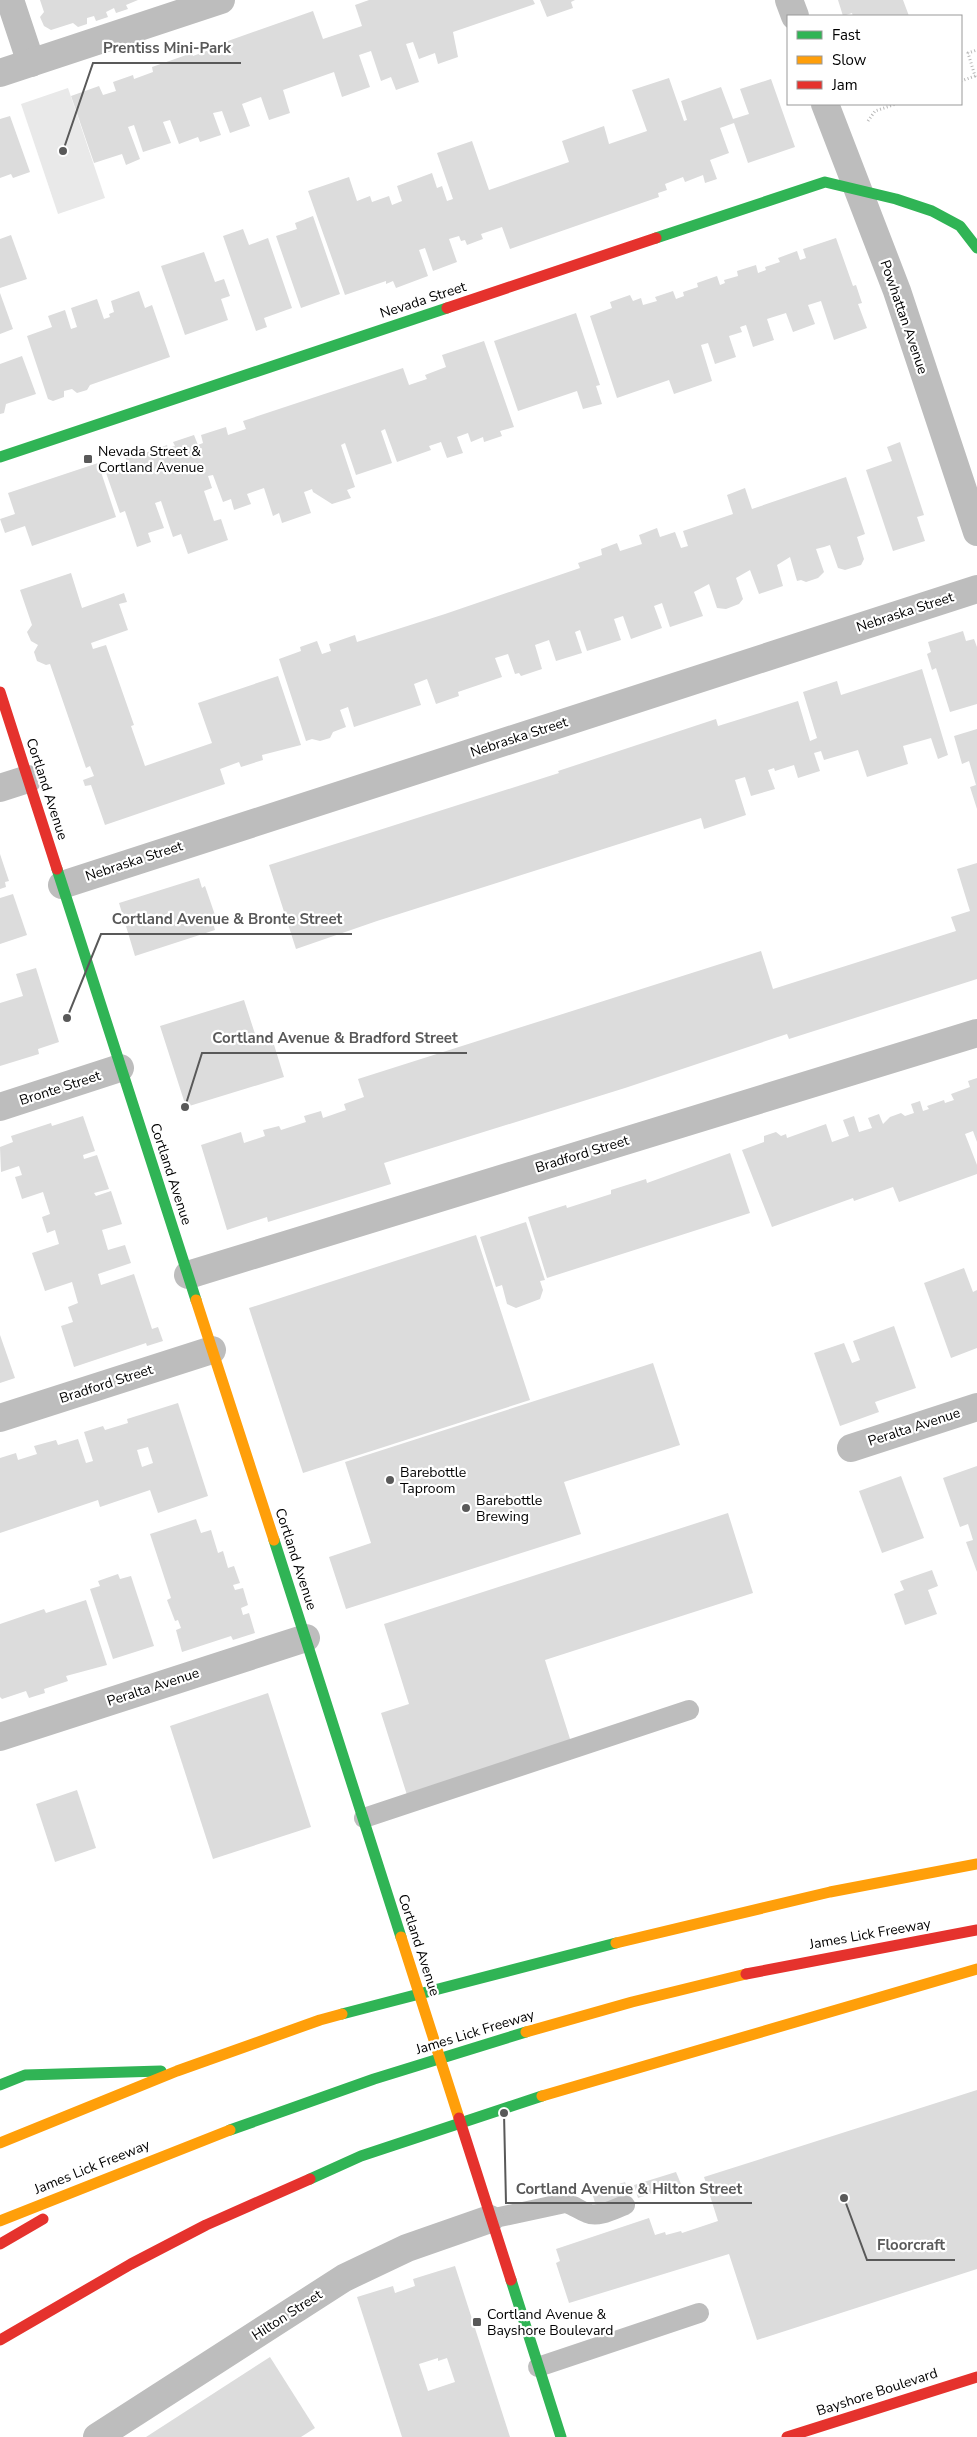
<svg xmlns="http://www.w3.org/2000/svg" width="977" height="2437" viewBox="0 0 977 2437" font-family="'Nunito Sans',sans-serif">
	<style>
		.green { fill: #e9e9e9 }
		.building { fill: #dcdcdc; fill-rule: evenodd }
		.lines { fill: none; stroke-linecap: round; stroke-linejoin: round }
		.path { stroke: #b8b8b8; stroke-width: 3; stroke-dasharray: 1 2.5; stroke-linecap: butt }
		.lane { stroke: #bdbdbd; stroke-width: 20 }
		.street { stroke: #bdbdbd; stroke-width: 28 }
		.fast { stroke: #30b455; stroke-width: 11 }
		.slow { stroke: #ff9f0a; stroke-width: 11 }
		.jam { stroke: #e5322d; stroke-width: 11 }
		.poi-dot { fill: #595959; stroke: #fff; stroke-width: 2 }
		.labels { text-anchor: middle; dominant-baseline: central; stroke-width: 4.5; stroke-linejoin: round; paint-order: stroke }
		.street-label { font-size: 14px; fill: #000; stroke: #fff }
		.poi-label { font-size: 14px; fill: #000; stroke: #fff; text-anchor: start }
		.leader { fill: none; stroke: #595959; stroke-width: 2 }
		.callout-dot { fill: #595959; stroke: #fff; stroke-width: 2 }
		.callout-label { font-size: 15px; text-anchor: middle; font-weight: bold; fill: #595959; stroke: #fff; stroke-width: 4.5; stroke-linejoin: round; paint-order: stroke }
	</style>
	<rect width="100%" height="100%" fill="#fff"/>
	<path class="green" d="M68 88 105 198 58 214 21 104Z"/>
	<g class="building">
		<path d="M40 0H138L126 5 128 9 116 13 114 8 106 12 108 17 96 21 94 16 87 18V24L78 27 73 23 51 30 44 26 40 17 44 12Z"/>
		<path d="M369 0H533L535 4 453 32 458 57 438 64 435 53 419 59 413 42 406 44 419 82 396 90 391 77 381 81 371 51 359 55 370 87 342 97 334 72 283 90 290 113 269 120 261 97 242 104 250 126 230 133 222 111 213 113 221 135 200 142 198 137 179 144 170 120 163 122 171 143 143 152 134 125 128 127 140 159 126 165 122 154 94 163 71 96 99 86 103 95 116 91 113 82 133 75 134 79 153 72 152 67 192 53 193 56 212 49 211 47 313 11 323 39 362 26 355 5Z"/>
		<path d="M540 0H575L571 2 573 8 547 17Z"/>
		<path d="M838 0H903L909 16H853L852 13 843 16Z"/>
		<path d="M669 78 684 121 687 120 681 101 721 87 733 119 749 114 740 89 771 79 795 147 748 163 734 123 720 128 729 153 710 160 717 179 705 183 703 175 685 182 683 177 665 184 667 190 658 193 659 197 510 249 502 227 481 234 483 239 467 245 465 240 461 241 459 236 449 239 457 262 433 271 425 248 419 250 428 276 396 288 393 281 386 284V281L345 295 308 191 349 177 357 201 370 196 372 202 389 196 392 205 402 201 397 186 432 173 437 188 442 186 447 201 453 199 437 153 472 141 489 190 569 162 562 141 604 126 609 144 647 131 632 90Z"/>
		<path d="M10 116 30 172 13 178 11 174 0 178V119Z"/>
		<path d="M313 216 340 294 301 308 276 236 297 229 295 223Z"/>
		<path d="M243 229 249 245 268 238 292 308 264 318 267 327 256 331 223 236Z"/>
		<path d="M11 235 27 279 0 288V239Z"/>
		<path d="M836 238 853 286 856 285 862 303 858 304 867 328 834 340 821 301 808 305 815 324 793 332 786 313 767 319 774 340 753 347 746 325 740 327 742 332 729 336 736 357 715 364 708 343 701 345 712 381 674 394 669 380 617 398 590 316 612 308 610 302 630 295 633 301 641 298 643 305 657 301 655 297 673 291 676 299 684 296 683 292 698 287 697 283 717 276 720 285 725 283 724 280 738 276 737 271 756 265 758 273 766 270 765 267 780 262 778 258 797 251 800 260 806 258 803 249Z"/>
		<path d="M204 252 215 282 224 279 230 296 221 299 228 320 185 335 161 266Z"/>
		<path d="M139 291 145 308 152 305 170 357 90 385 87 390 77 393 72 389 64 391V397L53 401 48 399 27 336 52 327 48 316 65 310 71 329 77 327 71 308 97 299 104 319 110 317 109 314 114 312 111 301Z"/>
		<path d="M0 293 13 329 0 334Z"/>
		<path d="M576 313 600 385 596 386 602 404 583 409 577 391 518 411 494 341Z"/>
		<path d="M484 341 514 427 500 431 502 436 484 442 483 437 471 442 468 433 457 437 463 453 447 458 441 442 429 446 431 450 397 462 385 429 381 431 392 463 356 475 345 443 341 445 355 487 347 490 351 498 332 504 313 492 312 489 307 491 304 492 311 513 282 523 279 513 273 516 264 488 247 494 251 504 234 510 231 499 223 502 213 475 208 476 212 488 204 491 214 521 221 519 228 540 188 554 181 534 173 537 161 501 155 503 164 528 148 533 151 542 137 547 125 511 120 513 105 470 127 463 125 456 144 450 145 453 167 445 168 448 175 446 173 442 194 435 198 445 203 443 201 435 226 427 228 435 246 429 243 421 403 368 409 385 427 379 425 375 446 367 442 355Z"/>
		<path d="M22 356 36 394 6 404 4 413 0 414V364Z"/>
		<path d="M900 442 924 515 917 517 925 541 893 551 866 470 892 461 887 447Z"/>
		<path d="M98 463 116 517 32 546 25 526 5 533 0 519 15 514 8 493Z"/>
		<path d="M846 477 865 534 857 537 864 559 861 565 845 570 838 568 830 545 824 547 816 549 824 572 818 578 806 582 801 580 797 581 790 557 777 565 783 586 759 594 750 570 736 578 743 599 739 604 726 609 717 608 709 584 694 592 703 616 670 627 662 603 654 606 662 628 631 639 623 616 614 619 621 640 587 651 580 630 575 632 582 653 556 661 549 640 535 645 542 669 521 676 519 673 515 674 508 654 495 658 502 677 458 692 459 696 436 704 427 679 414 684 421 705 354 727 348 707 340 710 346 727 333 732 330 738 320 741 312 739 306 741 279 659 301 651 300 647 317 641 322 654 331 651 329 644 355 635 357 642 445 614 580 568 578 563 602 555 601 549 617 543 620 551 642 544 639 535 657 528 660 537 675 532 681 548 688 546 683 531 733 514 727 495 745 488 752 509Z"/>
		<path d="M71 573 82 608 124 593 127 602 119 604 128 630 91 643 93 649 106 645 134 725 131 726 145 766 212 743 198 703 278 676 301 745 262 755 263 760 241 767 239 762 220 769 225 784 105 825 91 785 85 786 83 780 94 776 90 766 86 768 50 664 46 665 37 661 34 652 38 645 31 641 27 632 32 625 20 590Z"/>
		<path d="M963 631 966 641 974 639 977 647V704L950 712 936 668 932 670 927 654 931 652 928 642Z"/>
		<path d="M922 669 948 755 938 759 931 738 903 746 908 764 867 777 858 750 824 760 821 751 814 753 820 771 798 778 794 765 775 771 774 768 768 770 775 789 751 796 745 777 735 780 746 815 704 829 701 818 377 921 296 949 269 865 559 773 558 771 716 719 718 726 798 701 810 741 817 738 803 692 837 681 841 695Z"/>
		<path d="M977 729V809L970 787 976 785 969 761 962 764 954 736Z"/>
		<path d="M0 854 9 881 5 882 6 887 0 889Z"/>
		<path d="M977 863V979L789 1039 787 1034 625 1088 384 1163 391 1184 268 1222 267 1217 227 1230 201 1145 241 1132 244 1143 265 1136 263 1130 279 1126 281 1130 306 1122 304 1116 321 1111 323 1118 346 1110 344 1104 364 1097 358 1079 761 951 773 989 956 931 951 917 970 911 957 869Z"/>
		<path d="M199 878 202 888 205 886 216 918 212 920 215 930 135 956 119 903Z"/>
		<path d="M13 894 27 935 0 944V898Z"/>
		<path d="M36 968 59 1042 38 1049 39 1054 0 1066V1003L23 996 16 974Z"/>
		<path d="M244 1000 257 1040 271 1035 284 1077 186 1107 160 1026Z"/>
		<path d="M977 1078V1142L973 1131 965 1134 977 1165V1174L899 1202 893 1187 854 1201 853 1198 772 1227 742 1150 764 1142V1136L776 1132 781 1136 786 1134 787 1138 826 1124 832 1142 849 1136 843 1120 854 1116 859 1132 872 1128 868 1118 879 1114 883 1124 890 1117 901 1113 905 1116 914 1113 911 1104 920 1101 923 1111 929 1109 927 1106 944 1100 945 1103 954 1100 951 1094 970 1087 968 1081Z"/>
		<path d="M83 1116 95 1151 83 1155 84 1159 97 1155 109 1189 94 1193 96 1196 111 1191 122 1224 102 1230 108 1250 125 1245 131 1263 98 1274 101 1285 134 1274 152 1329 158 1327 163 1341 147 1346 146 1343 74 1367 61 1326 73 1322 68 1307 78 1303 72 1282 45 1291 32 1253 59 1244 55 1230 47 1233 42 1217 50 1214 43 1192 22 1199 15 1177 22 1175 19 1166 1 1172 0 1147 13 1142 11 1136 51 1123 52 1126Z"/>
		<path d="M730 1153 750 1213 547 1278 528 1217 566 1205 567 1208 611 1194V1190L646 1179 647 1183Z"/>
		<path d="M526 1222 545 1280 540 1281 543 1290 540 1299 516 1308 507 1304 502 1285 496 1287 480 1237Z"/>
		<path d="M476 1235 530 1400 303 1473 249 1308Z"/>
		<path d="M964 1268 973 1292 977 1290V1348L951 1358 924 1283Z"/>
		<path d="M894 1326 916 1388 875 1402 879 1412 840 1426 814 1353 844 1343 852 1363 860 1360 853 1341Z"/>
		<path d="M0 1335 15 1378 0 1383Z"/>
		<path d="M653 1363 680 1445 564 1482 581 1534 346 1609 329 1557 371 1543 345 1462Z"/>
		<path d="M178 1403 208 1496 158 1513 150 1490 100 1507 98 1500 0 1533V1458L16 1453 18 1460 37 1454 34 1446 56 1440 58 1445 78 1439 86 1463 93 1461 84 1432 103 1426 105 1430 128 1423 127 1419ZM148 1447 153 1463 142 1467 137 1450Z"/>
		<path d="M977 1466V1572L966 1542 973 1540 968 1524 960 1527 943 1478Z"/>
		<path d="M901 1476 924 1538 882 1553 859 1491Z"/>
		<path d="M728 1513 753 1593 545 1660 571 1742 407 1795 381 1713 409 1704 384 1624Z"/>
		<path d="M196 1519 201 1533 211 1530 218 1553 223 1551 228 1568 234 1566 240 1583 233 1585 235 1590 243 1588 248 1605 241 1608 243 1615 249 1613 255 1633 233 1640 231 1636 182 1652 176 1630 181 1628 178 1620 175 1621 167 1600 171 1598 150 1534Z"/>
		<path d="M932 1570 938 1586 928 1590 937 1614 905 1625 894 1594 904 1590 900 1581Z"/>
		<path d="M118 1574 120 1579 131 1576 154 1646 113 1659 90 1589 100 1586 98 1581Z"/>
		<path d="M86 1600 107 1665 66 1676 68 1681 44 1689 45 1693 29 1698 26 1691 2 1699 0 1697V1624L44 1609 46 1613Z"/>
		<path d="M268 1693 311 1827 213 1859 170 1726Z"/>
		<path d="M77 1790 96 1848 55 1862 36 1804Z"/>
		<path d="M977 2090V2269L757 2340 729 2254 569 2303 556 2263 560 2261 556 2249 649 2218 655 2235 665 2232 666 2235 681 2231 682 2233 718 2221 704 2177Z"/>
		<path d="M676 2172 681 2184 638 2198 634 2185Z"/>
		<path d="M625 2182 629 2196 596 2206 592 2193Z"/>
		<path d="M455 2266 510 2437H402L357 2297 393 2286 395 2293 415 2286 413 2279ZM438 2358V2361L447 2358 455 2382 428 2391 419 2364Z"/>
		<path d="M270 2357 315 2428 301 2437H146Z"/>
	</g>
	<g class="lines">
		<g class="path">
			<path d="M961 81 975 76 968 53 977 50"/>
			<path d="M868 121 875 111 896 104"/>
		</g>
		<g class="lane">
			<path d="M364 1818 689 1710"/>
			<path d="M490 2219 565 2203C574 2205 579 2210 587 2213 599 2218 614 2209 625 2205"/>
			<path d="M538 2367 699 2313"/>
		</g>
		<g class="street">
			<path d="M10 0 31 63"/>
			<path d="M789 0 795 16"/>
			<path d="M0 73 221 0"/>
			<path d="M825 104 897 291 977 532"/>
			<path d="M0 788 28 779"/>
			<path d="M62 885 977 589"/>
			<path d="M0 1107 120 1068"/>
			<path d="M188 1275 977 1033"/>
			<path d="M0 1418 212 1350"/>
			<path d="M851 1448 977 1407"/>
			<path d="M0 1737 306 1638"/>
			<path d="M97 2437 344 2278 407 2248 490 2219"/>
		</g>
		<g class="fast">
			<path d="M656 238 825 182 896 199 932 211 960 226 977 248"/>
			<path d="M0 457 447 308"/>
			<path d="M57 869 196 1300"/>
			<path d="M274 1540 401 1937"/>
			<path d="M342 2014 616 1943"/>
			<path d="M0 2085 25 2075 161 2071"/>
			<path d="M230 2130 374 2079 526 2032"/>
			<path d="M310 2179 361 2156 542 2096"/>
			<path d="M511 2280 561 2437"/>
		</g>
		<g class="slow">
			<path d="M196 1300 274 1540"/>
			<path d="M401 1937 459 2118"/>
			<path d="M616 1943 830 1892 977 1864"/>
			<path d="M526 2032 632 2002 746 1974"/>
			<path d="M542 2096 977 1969"/>
			<path d="M0 2143 177 2071 320 2020 342 2014"/>
			<path d="M0 2221 230 2130"/>
		</g>
		<g class="jam">
			<path d="M447 308 656 238"/>
			<path d="M0 692 57 869"/>
			<path d="M746 1974 977 1930"/>
			<path d="M459 2118 511 2280"/>
			<path d="M0 2244 43 2219"/>
			<path d="M0 2340 131 2264 206 2225 310 2179"/>
			<path d="M787 2437 977 2377"/>
		</g>
	</g>
	<g class="poi-dot">
		<rect x="83" y="454" width="10" height="10" rx="2.5"/>
		<circle cx="390" cy="1480" r="5"/>
		<circle cx="466" cy="1508" r="5"/>
		<rect x="472" y="2317" width="10" height="10" rx="2.5"/>
	</g>
	<g class="labels">
		<g class="street-label">
			<text transform="translate(423 300) rotate(-18)">Nevada Street</text>
			<text transform="translate(904 317) rotate(71)">Powhattan Avenue</text>
			<text transform="translate(905 612) rotate(-18)">Nebraska Street</text>
			<text transform="translate(519 737) rotate(-18)">Nebraska Street</text>
			<text transform="translate(47 789) rotate(72)">Cortland Avenue</text>
			<text transform="translate(134 861) rotate(-18)">Nebraska Street</text>
			<text transform="translate(60 1088) rotate(-18)">Bronte Street</text>
			<text transform="translate(582 1154) rotate(-17)">Bradford Street</text>
			<text transform="translate(171 1174) rotate(72)">Cortland Avenue</text>
			<text transform="translate(106 1384) rotate(-18)">Bradford Street</text>
			<text transform="translate(914 1427) rotate(-18)">Peralta Avenue</text>
			<text transform="translate(296 1559) rotate(72)">Cortland Avenue</text>
			<text transform="translate(153 1687) rotate(-18)">Peralta Avenue</text>
			<text transform="translate(870 1934) rotate(-10)">James Lick Freeway</text>
			<text transform="translate(419 1945) rotate(72)">Cortland Avenue</text>
			<text transform="translate(475 2032) rotate(-17)">James Lick Freeway</text>
			<text transform="translate(92 2167) rotate(-22)">James Lick Freeway</text>
			<text transform="translate(287 2315) rotate(-33)">Hilton Street</text>
			<text transform="translate(877 2392) rotate(-18)">Bayshore Boulevard</text>
		</g>
		<g class="poi-label">
			<text x="98" y="451">Nevada Street &amp;<tspan x="98" dy="16">Cortland Avenue</tspan></text>
			<text x="400" y="1472">Barebottle<tspan x="400" dy="16">Taproom</tspan></text>
			<text x="476" y="1500">Barebottle<tspan x="476" dy="16">Brewing</tspan></text>
			<text x="487" y="2314">Cortland Avenue &amp;<tspan x="487" dy="16">Bayshore Boulevard</tspan></text>
		</g>
	</g>
	<path class="leader" d="M63 151L93 63H241M67 1018L101 934H352M185 1107L202 1053H467M504 2113L506 2203H752M844 2198L867 2260H955"/>
	<g class="callout-dot">
		<circle cx="63" cy="151" r="5"/>
		<circle cx="67" cy="1018" r="5"/>
		<circle cx="185" cy="1107" r="5"/>
		<circle cx="504" cy="2113" r="5"/>
		<circle cx="844" cy="2198" r="5"/>
	</g>
	<g class="callout-label">
		<text x="167" y="53">Prentiss Mini-Park</text>
		<text x="227" y="924">Cortland Avenue &amp; Bronte Street</text>
		<text x="335" y="1043">Cortland Avenue &amp; Bradford Street</text>
		<text x="629" y="2194">Cortland Avenue &amp; Hilton Street</text>
		<text x="911" y="2250">Floorcraft</text>
	</g>
	<rect x="787" y="15" width="175" height="90" fill="#ffffff" stroke="#999999"/>
	<rect x="797" y="31" width="25" height="8" fill="#30b455" stroke="#999999"/>
	<text x="832" y="40" font-size="15" fill="#000000">Fast</text>
	<rect x="797" y="56" width="25" height="8" fill="#ff9f0a" stroke="#999999"/>
	<text x="832" y="65" font-size="15" fill="#000000">Slow</text>
	<rect x="797" y="81" width="25" height="8" fill="#e5322d" stroke="#999999"/>
	<text x="832" y="90" font-size="15" fill="#000000">Jam</text>
</svg>
